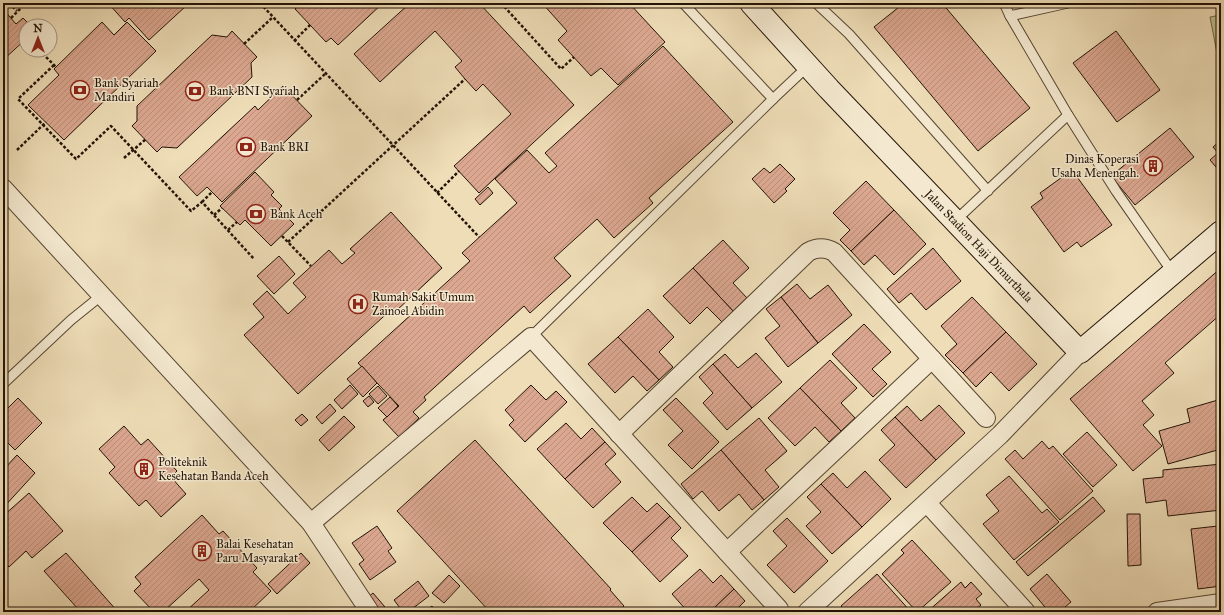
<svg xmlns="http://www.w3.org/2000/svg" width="1224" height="615" viewBox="0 0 1224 615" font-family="'IM FELL Great Primer',serif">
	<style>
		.pitch { fill: #bebf8a; stroke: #706948 }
		.building { fill: url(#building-hatch); stroke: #231306 }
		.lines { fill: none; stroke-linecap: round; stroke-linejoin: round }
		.lane-casing { stroke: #564632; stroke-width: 11 }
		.street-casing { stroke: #564632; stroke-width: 20 }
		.secondary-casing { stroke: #231306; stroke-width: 24 }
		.path { stroke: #231306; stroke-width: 2.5; stroke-dasharray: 3 2; stroke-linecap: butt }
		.lane { stroke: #f4e9d0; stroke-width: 9 }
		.street { stroke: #f4e9d0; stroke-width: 18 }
		.secondary { stroke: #f4e9d0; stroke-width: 22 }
		.labels { text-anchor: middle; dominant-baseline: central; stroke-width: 3; stroke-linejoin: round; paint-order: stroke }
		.poi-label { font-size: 12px; fill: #231306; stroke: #f4e9d0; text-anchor: start }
		.street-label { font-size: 12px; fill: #231306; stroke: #f4e9d0 }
	</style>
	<defs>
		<pattern id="building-hatch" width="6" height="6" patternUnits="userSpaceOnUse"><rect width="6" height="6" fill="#dba790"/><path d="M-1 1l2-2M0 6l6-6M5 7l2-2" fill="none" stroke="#bc8f7b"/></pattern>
	</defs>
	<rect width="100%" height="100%" fill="#eeddb7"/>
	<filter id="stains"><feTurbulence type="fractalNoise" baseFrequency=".005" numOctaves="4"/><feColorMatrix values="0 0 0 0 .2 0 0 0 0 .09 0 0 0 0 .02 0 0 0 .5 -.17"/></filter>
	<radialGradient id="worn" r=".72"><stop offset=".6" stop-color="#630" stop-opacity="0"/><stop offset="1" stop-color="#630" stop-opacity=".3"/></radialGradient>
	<path class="pitch" d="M1221 15V74L1210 17Z"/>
	<g class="building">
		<path d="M108 3H183L186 6 149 40 129 18 125 22Z"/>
		<path d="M298 3H383L338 45 331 38 326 42 295 9 299 5Z"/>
		<path d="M410 3H479L574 105 479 193 454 166 511 114 483 84 476 91 465 79 455 67 462 61 435 31 380 82 354 54Z"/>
		<path d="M542 3H629L665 42 618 85 601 68 591 76 558 40 567 31Z"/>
		<path d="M904 3H942L1030 108 978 151 874 27Z"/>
		<path d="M3 9 16 24 23 18 31 26H26V39L3 60Z"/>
		<path d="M102 22 114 35 127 22 156 51 64 140 28 105 59 75 54 69Z"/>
		<path d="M232 31 257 57 251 63 252 77 177 148 162 147 157 152 132 126 137 121V106L212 35 227 37Z"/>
		<path d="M1116 31 1160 90 1117 122 1073 63Z"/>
		<path d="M663 46 733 122 649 198 653 203 614 238 597 219 554 258 571 276 530 313 524 306 424 397 426 400 413 412 419 418 399 437 383 420 399 406 358 363 470 261 462 253 517 203 495 179 527 150 549 173 557 166 545 153Z"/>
		<path d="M283 86 312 116 222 202 207 187 197 196 179 177 255 106 258 110Z"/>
		<path d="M1170 128 1194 157 1135 205 1111 176Z"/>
		<path d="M1221 140V173L1210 160 1218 153 1213 147Z"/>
		<path d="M780 164 795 179 785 189 787 191 774 203 752 179 764 168 770 173Z"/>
		<path d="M1072 170 1112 225 1081 247 1077 242 1064 252 1031 207 1043 198 1040 193Z"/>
		<path d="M255 172 274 192 271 195 282 206 279 209 294 224 271 246 245 220 240 225 220 206Z"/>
		<path d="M866 181 894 210 851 251 840 240 850 230 833 213Z"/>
		<path d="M488 187 493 193 480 205 475 199Z"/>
		<path d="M894 210 926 244 894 275 875 255 864 265 851 251Z"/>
		<path d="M391 212 442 268 396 311 393 308 298 394 244 335 264 317 253 304 267 291 288 314 306 297 293 283 329 250 342 264 355 253 350 249Z"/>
		<path d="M723 240 749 268 733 283 747 298 733 311 693 268Z"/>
		<path d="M933 248 961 281 926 310 911 293 899 303 887 289Z"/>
		<path d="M279 256 295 274 274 294 257 276Z"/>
		<path d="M693 268 733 311 722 322 707 307 690 324 663 296Z"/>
		<path d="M1221 268V314L1165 363 1174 373 1142 401 1154 415 1143 425 1162 446 1133 471 1070 399Z"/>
		<path d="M797 284 810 299 828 285 852 315 818 343 781 297Z"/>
		<path d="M781 297 818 343 788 367 765 338 780 326 766 309Z"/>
		<path d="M972 297 1006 332 963 373 945 355 957 344 941 326Z"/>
		<path d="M648 309 674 337 659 352 673 367 659 380 618 337Z"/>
		<path d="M864 324 891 352 872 369 887 384 873 397 832 354Z"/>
		<path d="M1006 332 1037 364 1009 391 991 372 976 387 963 373Z"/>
		<path d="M618 337 659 380 647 391 633 376 615 393 588 364Z"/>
		<path d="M756 353 782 382 752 408 713 364 725 354 738 368Z"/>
		<path d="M830 360 857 388 841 403 855 418 841 431 800 388Z"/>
		<path d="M713 364 752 408 727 430 703 403 713 393 699 377Z"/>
		<path d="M362 366 377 383 363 397 347 379Z"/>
		<path d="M350 385 358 394 342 409 334 400Z"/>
		<path d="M531 385 546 400 556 391 567 402 525 442 509 425 514 420 505 410Z"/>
		<path d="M378 386 387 396 378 404 369 394Z"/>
		<path d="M800 388 841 431 829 442 815 427 795 446 768 418Z"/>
		<path d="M369 396 374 402 368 407 363 401Z"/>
		<path d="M390 397 398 406 387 417 378 408Z"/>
		<path d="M18 398 42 423 15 450 3 438V413Z"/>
		<path d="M676 398 719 442 692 469 668 445 683 431 663 410Z"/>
		<path d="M1218 400 1221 410V449L1168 464 1159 431 1190 422 1187 409Z"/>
		<path d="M330 404 336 411 322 424 316 417Z"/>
		<path d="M939 405 965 433 936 460 895 417 907 406 921 421Z"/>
		<path d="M302 414 308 420 301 426 295 420Z"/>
		<path d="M344 416 355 427 329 451 319 440Z"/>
		<path d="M895 417 936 460 906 488 879 460 895 445 881 430Z"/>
		<path d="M759 418 787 451 765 470 779 487 764 500 721 450Z"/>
		<path d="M566 423 581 439 592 428 605 442 565 479 537 449Z"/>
		<path d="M124 426 141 445 148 439 177 471 171 477 186 494 161 517 146 500 139 506 109 473 115 467 99 449Z"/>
		<path d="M1087 432 1117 465 1093 487 1063 454Z"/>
		<path d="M475 440 611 589 610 590 624 606 617 612H490L397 511Z"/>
		<path d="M1042 441 1049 449 1053 446 1093 491 1060 520 1005 459 1015 450 1023 459Z"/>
		<path d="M605 442 616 454 605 464 621 482 593 508 565 479Z"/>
		<path d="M721 450 764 500 752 510 739 494 719 511 702 491 693 499 681 484Z"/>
		<path d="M17 455 35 473 3 508V470Z"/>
		<path d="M1221 464V510L1168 516 1166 500 1146 503 1143 479 1163 477V470Z"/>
		<path d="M865 471 891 499 862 527 821 484 833 473 847 488Z"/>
		<path d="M1009 476 1042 513 1047 509 1059 522 1014 560 983 524 999 511 986 495Z"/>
		<path d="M821 484 862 527 832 554 806 526 821 512 807 497Z"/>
		<path d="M29 493 63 531 32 558 26 551 9 567 3 560V532L6 529 3 526V516Z"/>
		<path d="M632 497 647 512 657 503 670 516 632 552 603 523Z"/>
		<path d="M1093 497 1105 511 1028 576 1016 562Z"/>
		<path d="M1127 514H1140L1141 565 1128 566Z"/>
		<path d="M202 515 219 534 223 531 257 568 253 572 271 591 249 612H185L209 590 199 579 163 612H154L134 591 141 584 135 577Z"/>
		<path d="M670 516 681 528 671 538 688 556 660 582 632 552Z"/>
		<path d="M787 518 828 561 794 593 767 565 787 546 773 531Z"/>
		<path d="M377 526 392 548 388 551 396 562 370 580 359 564 364 560 352 543Z"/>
		<path d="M1218 526 1221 548V586L1198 589 1191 529Z"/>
		<path d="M1218 526H1221V548Z"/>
		<path d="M912 540 951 582 917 612 882 574 904 553 901 550Z"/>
		<path d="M66 553 118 612H75L78 609 44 571Z"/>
		<path d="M301 553 310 563 277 594 268 584Z"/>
		<path d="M700 569 713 583 721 575 734 589 710 612H688L672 594Z"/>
		<path d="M877 574 911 612H846L841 606Z"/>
		<path d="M1047 574 1071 602 1059 612H1049L1030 589Z"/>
		<path d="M449 575 460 586 444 603 432 593Z"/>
		<path d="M418 581 429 596 408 612H403L394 600Z"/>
		<path d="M961 582 965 588 971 582 982 594 976 599 981 605 973 612H927Z"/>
		<path d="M734 589 745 601 738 608 741 612H710Z"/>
		<path d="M373 593 385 607 378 612 365 600Z"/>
		<path d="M432 606 436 612H424Z"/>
	</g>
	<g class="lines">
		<defs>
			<g id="lane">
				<path d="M816 3 849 34 988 191"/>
				<path d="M1004 3 1010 16 1068 115 1116 191 1173 273"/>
				<path d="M1010 16 1068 3"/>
				<path d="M773 99 808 66"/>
				<path d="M955 221 1068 115"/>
				<path d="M531 337 773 99 683 3"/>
				<path d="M3 384 71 320 102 295"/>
			</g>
			<g id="street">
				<path d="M3 188 311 523 370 612"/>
				<path d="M619 434 808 252C817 247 825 247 834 252L986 418"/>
				<path d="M927 503 1026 612"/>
				<path d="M311 523 531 337 779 609"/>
				<path d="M727 552 932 359"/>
				<path d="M807 612 1000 435 1080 352"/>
				<path d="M1157 612 1221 603"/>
			</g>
			<g id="secondary">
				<path id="s1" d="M751 3 829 89 1080 352 1221 232"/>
			</g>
		</defs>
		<use href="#lane" class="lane-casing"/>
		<use href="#street" class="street-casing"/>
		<use href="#secondary" class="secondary-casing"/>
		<g class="path">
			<path d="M9 3 17 11"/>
			<path d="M260 3 479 237"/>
			<path d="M501 3 561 69 574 57"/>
			<path d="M11 18 26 3"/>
			<path d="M294 41 310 25"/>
			<path d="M244 44 273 17"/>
			<path d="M39 50 56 67"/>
			<path d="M54 65 18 99 76 159 111 126 191 211 202 202 254 259"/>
			<path d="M297 100 325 74"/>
			<path d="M17 150 46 122"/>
			<path d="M124 158 146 139"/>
			<path d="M437 193 459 171"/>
			<path d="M202 202 212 192"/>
			<path d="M214 215 222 208"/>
			<path d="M228 230 237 222"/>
			<path d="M282 236 311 266"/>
			<path d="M288 242 465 79"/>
		</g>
		<use href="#lane" class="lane"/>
		<use href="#street" class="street"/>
		<use href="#secondary" class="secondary"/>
	</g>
	<defs>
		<symbol id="bank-ring" viewBox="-11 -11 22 22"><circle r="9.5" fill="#f4e9d0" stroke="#8f2418" stroke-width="1.5"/><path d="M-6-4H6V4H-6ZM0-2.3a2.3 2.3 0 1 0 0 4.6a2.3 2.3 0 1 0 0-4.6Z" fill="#8f2418"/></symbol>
		<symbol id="building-ring" viewBox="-11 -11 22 22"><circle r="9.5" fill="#f4e9d0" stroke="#8f2418" stroke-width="1.5"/><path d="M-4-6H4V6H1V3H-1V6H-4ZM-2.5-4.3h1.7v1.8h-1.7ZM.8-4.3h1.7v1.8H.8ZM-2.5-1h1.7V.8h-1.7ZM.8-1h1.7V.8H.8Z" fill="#8f2418"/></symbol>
		<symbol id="hospital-ring" viewBox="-11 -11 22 22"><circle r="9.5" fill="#f4e9d0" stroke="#8f2418" stroke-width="1.5"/><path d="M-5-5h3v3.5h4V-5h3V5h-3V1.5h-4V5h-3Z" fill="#8f2418"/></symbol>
	</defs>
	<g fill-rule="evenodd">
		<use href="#bank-ring" x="69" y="79" width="22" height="22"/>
		<use href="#bank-ring" x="184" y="80" width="22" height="22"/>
		<use href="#bank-ring" x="235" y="136" width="22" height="22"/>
		<use href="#building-ring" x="1142" y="155" width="22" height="22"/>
		<use href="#bank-ring" x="245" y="203" width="22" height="22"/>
		<use href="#hospital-ring" x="347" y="293" width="22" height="22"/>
		<use href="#building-ring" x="133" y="458" width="22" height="22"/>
		<use href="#building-ring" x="191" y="540" width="22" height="22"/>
	</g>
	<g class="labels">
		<g class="poi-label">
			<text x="94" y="83">Bank Syariah<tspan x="94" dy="14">Mandiri</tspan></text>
			<text x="209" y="91">Bank BNI Syariah</text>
			<text x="260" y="147">Bank BRI</text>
			<text x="1139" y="159" text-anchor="end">Dinas Koperasi<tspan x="1139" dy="14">Usaha Menengah.</tspan></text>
			<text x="270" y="214">Bank Aceh</text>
			<text x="372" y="297">Rumah Sakit Umum<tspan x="372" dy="14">Zainoel Abidin</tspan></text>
			<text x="158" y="462">Politeknik<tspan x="158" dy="14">Kesehatan Banda Aceh</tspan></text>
			<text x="216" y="544">Balai Kesehatan<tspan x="216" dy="14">Paru Masyarakat</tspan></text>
		</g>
		<g class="street-label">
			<text stroke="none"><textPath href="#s1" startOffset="333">Jalan Stadion Haji Dimurthala</textPath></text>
		</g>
	</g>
	<rect width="1224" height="615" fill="none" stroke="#eeddb7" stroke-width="16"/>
	<rect x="4" y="4" width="1216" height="607" fill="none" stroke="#231306" stroke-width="2"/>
	<rect x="8" y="8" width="1208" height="599" fill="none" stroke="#231306"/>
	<g transform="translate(38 38)"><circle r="19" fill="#f4e9d0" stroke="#a0937f"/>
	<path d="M0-3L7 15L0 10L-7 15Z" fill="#8f2418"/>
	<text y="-6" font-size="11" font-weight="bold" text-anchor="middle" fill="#231306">N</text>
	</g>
	<rect width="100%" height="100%" filter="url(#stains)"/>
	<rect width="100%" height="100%" fill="url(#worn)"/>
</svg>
